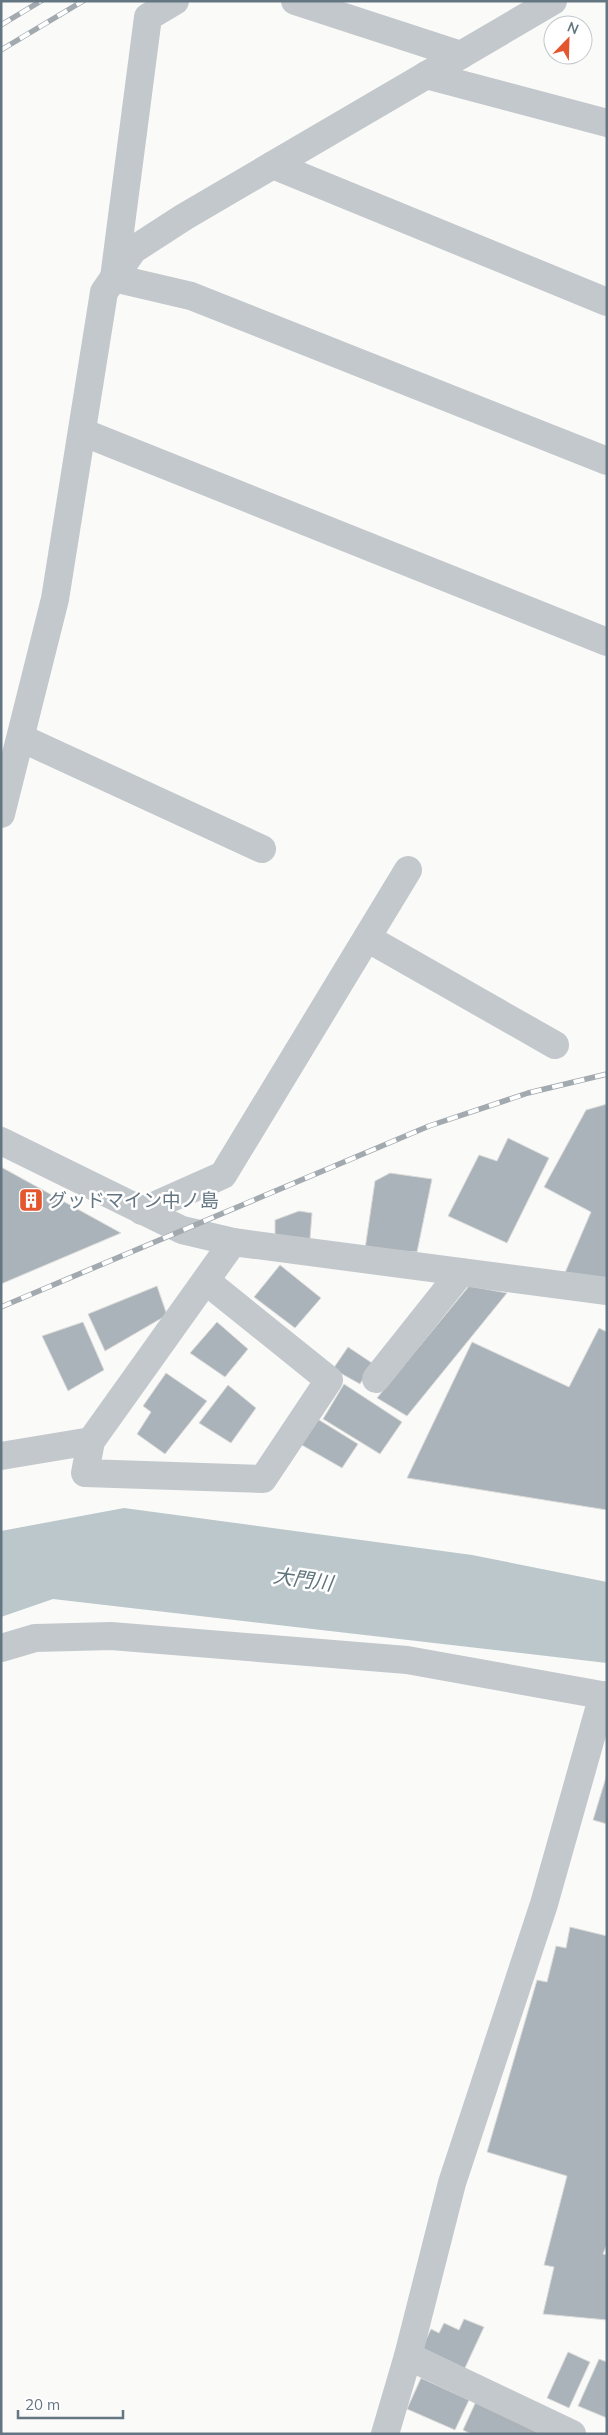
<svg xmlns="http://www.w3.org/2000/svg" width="608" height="2435" viewBox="0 0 608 2435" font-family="Mulish,'Noto Sans JP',sans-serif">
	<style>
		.water { fill: #bbc7cb }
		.building { fill: #aab3b9; stroke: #dcdcda }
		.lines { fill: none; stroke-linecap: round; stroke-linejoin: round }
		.street { stroke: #c3c8cc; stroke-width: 28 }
		.rail-casing { stroke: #a2aab0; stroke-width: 5.5 }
		.rail { stroke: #fff; stroke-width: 4; stroke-dasharray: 11; stroke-linecap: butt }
		.labels { text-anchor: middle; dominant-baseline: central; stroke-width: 5; stroke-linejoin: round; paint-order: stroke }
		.poi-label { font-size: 19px; fill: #657683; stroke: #fff; text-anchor: start }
		.water-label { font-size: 20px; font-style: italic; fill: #60757c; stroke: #fff }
	</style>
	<rect width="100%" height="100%" fill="#fafaf8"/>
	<path class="water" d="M124 1508 472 1555 607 1582V1663L53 1599 1 1617V1531Z"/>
	<g class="building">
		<path d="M607 1104V1281L564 1275 591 1212 544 1187 586 1110Z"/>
		<path d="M508 1138 549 1158 507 1243 448 1216 479 1155 497 1161Z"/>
		<path d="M1 1167 121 1233 1 1284Z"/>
		<path d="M390 1173 432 1179 417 1252 365 1249 375 1181Z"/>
		<path d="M299 1211 312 1213 310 1239 275 1235V1220Z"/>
		<path d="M280 1265 321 1298 295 1328 254 1297Z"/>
		<path d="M157 1286 167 1315 105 1351 88 1314Z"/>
		<path d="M469 1286 507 1293 407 1416 377 1398Z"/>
		<path d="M83 1322 104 1370 68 1391 42 1336Z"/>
		<path d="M217 1322 248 1349 225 1377 190 1353Z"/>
		<path d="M599 1328 607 1332V1510L407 1478 472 1342 569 1387Z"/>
		<path d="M348 1347 372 1363 360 1384 333 1369Z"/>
		<path d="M166 1373 207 1401 165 1454 137 1434 151 1412 143 1406Z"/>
		<path d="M344 1384 402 1422 380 1454 323 1419Z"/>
		<path d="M228 1385 256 1408 231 1443 199 1423Z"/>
		<path d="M316 1418 358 1444 342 1468 300 1444Z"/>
		<path d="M607 1774V1824L593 1820Z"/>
		<path d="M570 1927 607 1936V2244L603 2254 607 2255V2320L543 2314 554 2267 544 2265 567 2176 487 2152 537 1980 547 1982 556 1946 566 1948Z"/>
		<path d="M464 2319 484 2327 464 2370 421 2350 431 2329 439 2333 444 2323 459 2330Z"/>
		<path d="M568 2352 590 2362 569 2408 547 2398Z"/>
		<path d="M599 2359 607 2362V2418L578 2406Z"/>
		<path d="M421 2378 469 2400 455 2430 407 2409Z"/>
		<path d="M478 2397 559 2434H471L463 2430Z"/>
	</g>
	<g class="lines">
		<g class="street">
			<path d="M175 1 148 17 114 278 191 296 607 461"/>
			<path d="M295 1 461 55"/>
			<path d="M426 75 607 123"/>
			<path d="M273 165 607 302"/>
			<path d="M82 432 607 642"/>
			<path d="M21 738 262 849"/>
			<path d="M1 814 55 599 104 292 133 250 184 217 553 1"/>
			<path d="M367 938 555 1045"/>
			<path d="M1 1141 182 1230 233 1242 607 1291"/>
			<path d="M142 1211 223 1175 408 870"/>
			<path d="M376 1379 461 1272"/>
			<path d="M91 1441 85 1473 263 1479 329 1380 206 1281"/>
			<path d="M1 1456 91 1441 233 1242"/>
			<path d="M1 1648 35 1638 111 1636 407 1660 607 1696"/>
			<path d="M408 2356 572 2434"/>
			<path d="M385 2434 408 2356 452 2183 544 1904 603 1695"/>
		</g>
		<defs>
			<g id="rail">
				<path d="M1 25 41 1"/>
				<path d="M1 50 83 1"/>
				<path d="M1 1307 429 1126 528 1093 607 1074"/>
			</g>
		</defs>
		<use href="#rail" class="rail-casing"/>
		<use href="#rail" class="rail"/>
	</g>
	<defs>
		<symbol id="building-square" viewBox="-11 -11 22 22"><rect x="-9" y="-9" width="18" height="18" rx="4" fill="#e4572e" stroke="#fff"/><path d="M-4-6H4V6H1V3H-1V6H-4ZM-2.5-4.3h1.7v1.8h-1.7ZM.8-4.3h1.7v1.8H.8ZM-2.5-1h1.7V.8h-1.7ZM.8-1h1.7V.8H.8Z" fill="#fff"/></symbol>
	</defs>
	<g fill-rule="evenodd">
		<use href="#building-square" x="17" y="1186" width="28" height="28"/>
	</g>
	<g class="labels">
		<g class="poi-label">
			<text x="48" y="1200">グッドマイン中ノ島</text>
		</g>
		<g class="water-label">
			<text transform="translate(303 1579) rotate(8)">大門川</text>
		</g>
	</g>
	<rect width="608" height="2435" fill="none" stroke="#657683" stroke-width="5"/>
	<g transform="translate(568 40) rotate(23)"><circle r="24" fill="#ffffff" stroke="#c1c8cd"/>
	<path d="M0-4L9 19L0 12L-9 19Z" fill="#e4572e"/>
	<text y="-8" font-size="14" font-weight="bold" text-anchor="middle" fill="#657683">N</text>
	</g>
	<path d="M18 2410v8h105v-8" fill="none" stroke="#657683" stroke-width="2.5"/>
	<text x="25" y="2410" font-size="15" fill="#657683" stroke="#ffffff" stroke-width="4" paint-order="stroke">20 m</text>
</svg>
